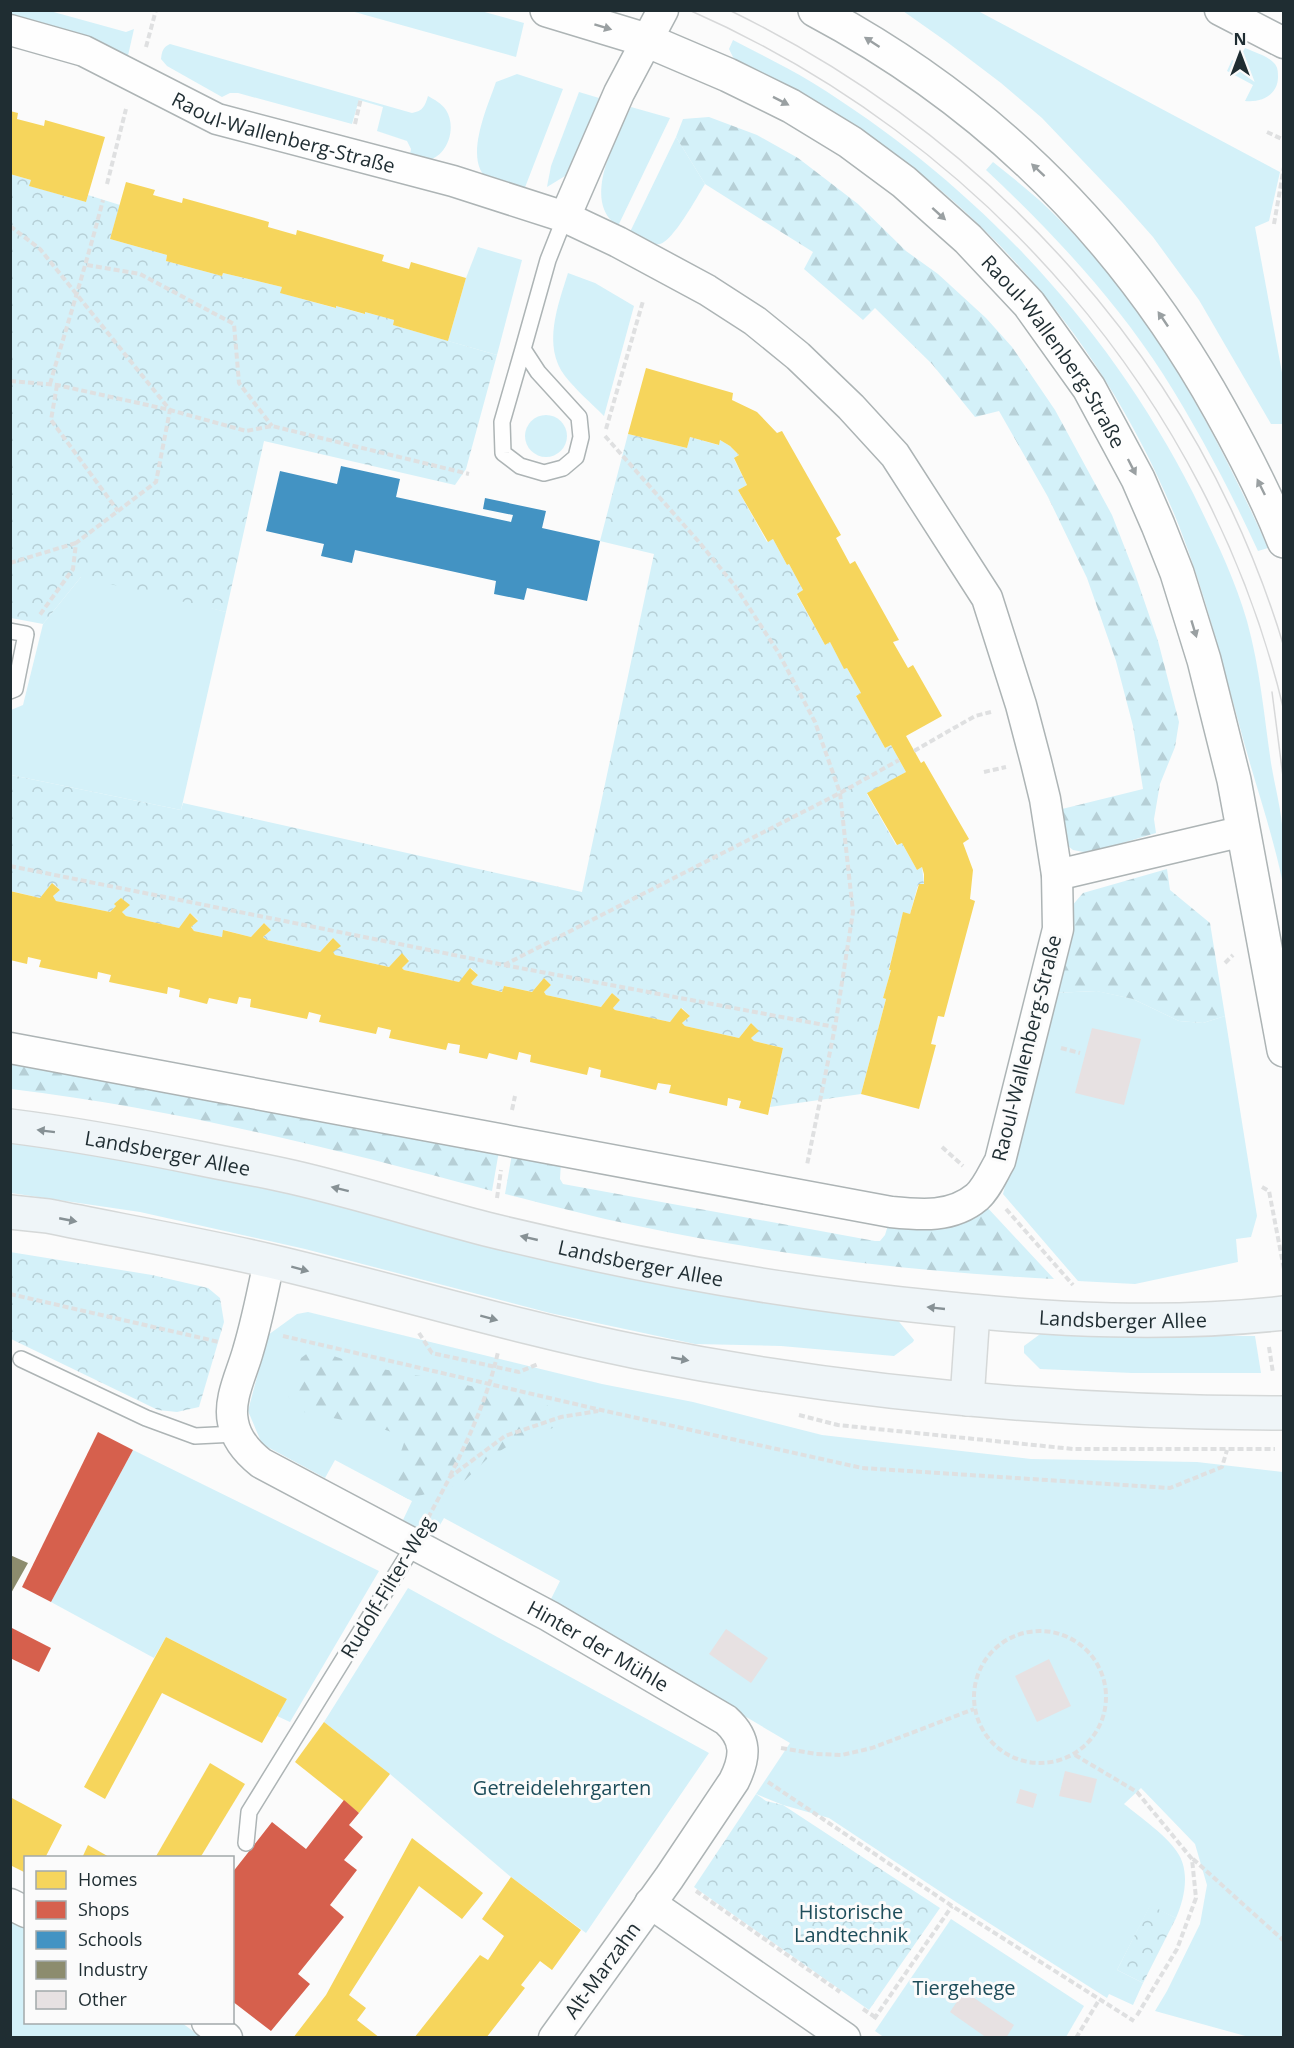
<svg xmlns="http://www.w3.org/2000/svg" width="1294" height="2048" viewBox="0 0 1294 2048" font-family="'Open Sans',sans-serif">
	<style>
		.green { fill: #d4f1f9 }
		.forest { fill: url(#forest-firs) }
		.park { fill: url(#park-crowns) }
		.homes { fill: #f6d55c }
		.shops { fill: #d6604d }
		.schools { fill: #4393c3 }
		.industry { fill: #8c8c6e }
		.building { fill: #e7e1e2 }
		.lines { fill: none; stroke-linecap: round; stroke-linejoin: round }
		.lane-casing { stroke: #adb4b5; stroke-width: 18 }
		.street-casing { stroke: #adb4b5; stroke-width: 33 }
		.secondary-casing { stroke: #adb4b5; stroke-width: 36 }
		.primary-casing { stroke: #d5d8d8; stroke-width: 36 }
		.path { stroke: #dfe0e1; stroke-width: 4; stroke-dasharray: 6 3; stroke-linecap: butt }
		.lane { stroke: #fefefe; stroke-width: 15 }
		.street { stroke: #fefefe; stroke-width: 30 }
		.secondary { stroke: #fefefe; stroke-width: 33 }
		.primary { stroke: #eff5f8; stroke-width: 33 }
		.tram { stroke: #d7d8d9; stroke-width: 1.5 }
		.oneway { fill: #9aa0a2 }
		.oneway2 { fill: #879195 }
		.labels { text-anchor: middle; dominant-baseline: central; stroke-width: 6; stroke-linejoin: round; paint-order: stroke }
		.street-label { font-size: 20px; fill: #1f2d32; stroke: #fbfbfb }
		.park-label { font-size: 20px; fill: #1d4d5a; stroke: #fbfbfb }
	</style>
	<defs>
		<pattern id="forest-firs" width="22" height="20" patternUnits="userSpaceOnUse" patternTransform="scale(1.5)"><rect width="22" height="20" fill="#d4f1f9"/><path d="M5 1l3.5 6h-7zM16 11l3.5 6h-7z" fill="#b6cfd6"/></pattern>
		<pattern id="park-crowns" width="20" height="18" patternUnits="userSpaceOnUse" patternTransform="scale(1.5)"><rect width="20" height="18" fill="#d4f1f9"/><path d="M2 6a3 3 0 1 1 6 0M12 15a3 3 0 1 1 6 0" fill="none" stroke="#b6cfd6"/></pattern>
	</defs>
	<rect width="100%" height="100%" fill="#fbfbfb"/>
	<g class="green">
		<path d="M10 11H50L126 32 134 29 127 60 11 17Z"/>
		<path d="M351 11H481L524 23 516 57Z"/>
		<path d="M903 11H978L1280 172 1269 221 1255 227 1283 378V424H1271L1199 300 1153 237 1122 202 1042 118 1001 83 947 42Z"/>
		<path d="M733 40C759 54 787 67 813 83 974 183 1107 323 1193 493 1213 534 1234 576 1247 621 1260 668 1264 715 1271 763 1275 787 1282 812 1283 836 1285 852 1283 869 1283 884 1272 830 1253 778 1239 724 1221 658 1204 590 1179 526 1124 387 1035 263 917 171 895 154 873 136 849 122 812 100 773 82 735 61L729 49Z"/>
		<path d="M170 44 412 113C423 111 425 106 428 96 435 100 441 103 446 110 457 127 448 156 428 160 422 161 414 160 409 160L411 149 407 141 377 131 383 107 359 100 352 124 238 93H230L222 97 167 66 161 59C162 51 163 47 170 44Z"/>
		<path d="M1245 48C1254 52 1268 56 1274 63 1278 67 1278 72 1278 77 1278 95 1261 103 1245 101L1253 85 1227 71 1232 60 1237 62Z"/>
		<path d="M517 74 563 89 524 190C515 188 501 187 492 182 460 165 488 106 496 82Z"/>
		<path d="M579 92 599 98 572 166 565 176 547 187 551 166Z"/>
		<path d="M631 107 670 118 618 226C580 201 617 137 631 107Z"/>
		<path d="M676 137 705 184C697 197 673 241 660 244 651 246 638 236 630 232Z"/>
		<path d="M993 162C1017 181 1041 200 1062 222 1153 313 1216 432 1268 548L1258 551C1230 490 1199 431 1163 374 1114 298 1052 232 986 170Z"/>
		<path d="M478 247 522 260 497 355 448 341 466 278Z"/>
		<path d="M568 273 595 283 634 306 604 416C591 403 576 390 565 376 542 346 558 305 568 273Z"/>
		<circle cx="546" cy="436" r="21"/>
		<path d="M170 446 211 608 226 612 181 810 11 775V710L23 705 43 624 81 577Z"/>
		<path d="M1097 991 1133 999 1179 1021 1203 1023 1225 1016 1257 1216 1251 1237 1236 1239 1238 1262 1135 1284 1078 1281 1003 1194 1053 993Z"/>
		<path d="M10 1138 198 1171 896 1318 914 1340 913 1342 894 1356 781 1346 695 1344 550 1313 305 1249 140 1212 11 1193Z"/>
		<path d="M308 1312 602 1384 693 1402 822 1435 1031 1459 1197 1462 1283 1472V2037H1249L1155 2011 1167 1991 1200 1924 1207 1885 1195 1844 1141 1788 1124 1804C1139 1816 1170 1838 1179 1855 1190 1874 1184 1900 1176 1918L1150 1906 1117 1970 1143 1983 1133 2005 1109 1994 1107 1998 959 1904 829 1818 783 1805 756 1794 790 1743 550 1601 560 1581 444 1518 433 1537 403 1520 412 1501 335 1460 325 1478 262 1444 248 1411 268 1335 297 1314Z"/>
		<path d="M1043 1332 1106 1335 1255 1336 1261 1373H1132L1040 1369 1024 1353V1346Z"/>
		<path d="M133 1450 379 1571 290 1722 277 1716 287 1699 166 1637 154 1658 51 1602Z"/>
		<path d="M408 1588 709 1753 586 1933 511 1877 390 1774 324 1722Z"/>
		<path d="M951 1919 1084 2006 1066 2037 885 2038 875 2031Z"/>
		<path d="M10 1920 25 1928 26 2022 182 2023 201 2037H11Z"/>
	</g>
	<g class="forest">
		<path d="M709 117 757 135 798 158 858 204 906 251 938 274 986 318 1012 347 1055 410 1112 515 1135 574 1158 641 1179 722 1175 747 1160 784 1154 819 1156 833 1089 853 1073 850 1062 841 1056 814 1062 809 1143 789 1133 726 1116 661 1087 578 1048 497 999 411 975 417 932 364 875 308 863 320 804 269 813 252 705 184 676 137 683 119Z"/>
		<path d="M1167 869 1170 890 1210 923 1225 1016 1203 1023 1179 1021 1133 999 1096 991 1053 993 1070 908 1083 893Z"/>
		<path d="M10 1063 499 1151 492 1191C332 1148 176 1109 11 1089Z"/>
		<path d="M512 1154 561 1162 560 1179 563 1184 875 1241H880L885 1235 889 1222 985 1205 1054 1279C914 1272 775 1255 638 1226 593 1217 549 1205 505 1194Z"/>
		<path d="M313 1349 360 1365 443 1380 544 1402 565 1423 508 1446 487 1459 461 1484 408 1499 390 1489 391 1481 406 1437 377 1427 299 1411 288 1396 301 1358Z"/>
	</g>
	<g class="park">
		<path d="M10 174 31 180 30 186 86 202 88 195 120 205 110 239 167 255 166 261 222 276 223 273 282 287 281 293 335 308 336 306 364 314 365 312 394 320 393 325 497 355 466 469 455 485 264 441 226 612 81 577 43 624 11 618Z"/>
		<path d="M628 434 687 448 690 437 718 445 720 440 730 446 739 455 734 459 747 485 738 490 767 542 773 539 787 565 789 564 803 590 797 595 825 645 830 642 844 668H847L861 693 856 696 885 748 891 745 906 772 867 794 896 845 902 843 917 870 922 867 924 884 918 885 910 914 903 913 889 969 891 970 883 998 886 999 861 1094 770 1107 783 1048 754 1041 751 1038 758 1031 751 1023 739 1038 685 1026 682 1023 690 1016 682 1008 670 1022 615 1010 613 1008 620 1000 612 993 601 1007 546 995 544 992 551 985 544 978 532 992 504 986 502 992 473 985 471 983 478 975 471 968 459 982 404 970 402 968 409 960 402 954 389 967 335 955 333 952V938L320 952 267 940 263 937 271 930 264 923 251 937 224 930 222 937 194 931 191 927 198 920 190 913 179 928 126 916 122 912 129 905 121 898 115 904 116 906 110 912 56 901 53 896 60 890 53 883 40 898 11 891V775L181 810 183 803 582 892 654 554 600 541Z"/>
		<path d="M10 1252 152 1275 208 1288 220 1298 224 1322 199 1407 177 1412 158 1410 11 1339Z"/>
		<path d="M756 1794 766 1801 783 1805 940 1908 869 2010 694 1887Z"/>
		<path d="M1150 1905 1176 1918 1143 1983 1117 1970Z"/>
	</g>
	<g class="homes">
		<path d="M10 111 18 113 17 119 44 126 45 120 105 137 86 202 29 186 31 180 10 174Z"/>
		<path d="M126 182 155 190 153 195 182 203 183 198 269 222 268 227 296 235 297 230 384 255 382 261 409 269 411 262 466 278 448 341 393 325 394 320 365 312V314L336 306V308L280 293 282 287 223 273 222 276 166 261 167 255 110 239Z"/>
		<path d="M646 368 733 393 732 400 757 412 777 433 782 431 841 535 836 538 850 564 855 561 899 640 893 642 908 668 913 665 942 716 906 736 921 763 924 761 969 839 963 843 973 870 970 899 975 901 944 1017 938 1016 931 1044 936 1045 919 1109 861 1094 886 999 883 998 891 970H889L903 912 910 914 919 884H924V874L922 867 917 870 902 843 897 845 867 793 906 772 891 745 885 748 856 696 861 693 847 668 844 669 830 642 825 645 797 594 803 590 789 564 787 565 773 539 768 542 738 490 747 485 734 458 739 455 730 446 720 440 719 445 690 437 687 448 628 434Z"/>
		<path d="M52 883 60 890 53 896 56 901 110 912 116 906 114 904 121 898 130 905 122 912 126 916 179 928 190 913 198 921 191 927 194 931 222 937 223 930 251 937 264 923 271 930 263 937 267 940 320 952 333 938 341 946 333 952 335 955 389 967 402 953 409 961 402 968 404 970 459 982 470 968 478 975 471 983 473 985 502 992 504 986 532 992 544 978 551 985 544 992 546 995 601 1007 612 993 620 1000 613 1008 615 1010 670 1022 681 1008 690 1016 682 1023 685 1026 739 1038 751 1023 759 1031 751 1038 754 1041 783 1048 768 1115 739 1108 741 1101 728 1098 727 1106 669 1093 671 1085 658 1083 656 1090 600 1077 601 1070 589 1067 587 1075 530 1062 531 1055 519 1052 517 1060 489 1053 487 1059 459 1053 460 1045 448 1043 446 1050 389 1038 391 1030 378 1027 376 1034 319 1022 321 1015 309 1012 307 1019 250 1007 251 999 239 997 237 1004 209 998 207 1004 179 997 180 990 168 987 167 994 109 982 111 975 98 972 97 979 39 967 41 960 28 957 27 964 10 960V891L40 898Z"/>
		<path d="M166 1637 287 1699 262 1743 162 1693 105 1799 84 1787Z"/>
		<path d="M324 1722 390 1774 359 1813 295 1762Z"/>
		<path d="M210 1763 245 1784 200 1858H155Z"/>
		<path d="M10 1797 62 1825 45 1858H26V1873L10 1865Z"/>
		<path d="M412 1838 483 1893 462 1919 419 1886 349 1995 366 2008 357 2020 380 2038H293L326 1995Z"/>
		<path d="M88 1845 111 1858H82Z"/>
		<path d="M511 1877 581 1930 552 1970 540 1961 521 1985 525 1988 486 2038H414L480 1955 488 1960 504 1936 482 1919Z"/>
	</g>
	<g class="shops">
		<path d="M98 1432 133 1450 51 1602 22 1587Z"/>
		<path d="M10 1627 51 1648 39 1672 10 1658Z"/>
		<path d="M344 1800 359 1813 349 1825 363 1837 344 1860 357 1870 330 1905 344 1917 298 1974 310 1984 271 2031 232 2001V1873L272 1822 306 1849Z"/>
	</g>
	<path class="schools" d="M341 466 400 479 396 497 511 522 513 515 483 509 485 498 546 511 542 528 600 541 587 601 527 588 524 600 494 594 496 581 355 550 352 563 321 556 324 544 266 531 280 471 337 484Z"/>
	<path class="industry" d="M10 1555 28 1563 10 1595Z"/>
	<g class="building">
		<path d="M1092 1028 1141 1039 1124 1105 1075 1093Z"/>
		<path d="M726 1629 768 1658 751 1683 709 1654Z"/>
		<path d="M1049 1659 1071 1706 1037 1722 1015 1676Z"/>
		<path d="M1065 1771 1097 1779 1091 1803 1059 1796Z"/>
		<path d="M1020 1789 1037 1794 1033 1808 1016 1803Z"/>
		<path d="M964 1991 1014 2025 1006 2038H987L950 2012Z"/>
	</g>
	<g class="lines">
		<defs>
			<g id="lane">
				<path d="M523 349 502 422 503 453 520 466 544 473 563 468 576 457 581 437 579 417 538 372 523 349 548 260 565 217"/>
				<path d="M10 631 26 634 15 689 10 691"/>
				<path d="M21 1359 146 1418 195 1436 236 1434"/>
				<path d="M246 1843 249 1812 414 1545"/>
			</g>
			<g id="street">
				<path d="M1220 10 1284 43"/>
				<path id="s1" d="M10 30 84 51 217 119 453 181 565 217 618 242 707 290 755 321 798 356 851 407 895 455 987 598 1021 705 1036 762 1045 799 1057 875 1058 929 1000 1161C993 1173 987 1188 977 1197 952 1218 921 1215 891 1212L10 1048"/>
				<path d="M565 217 619 93 663 10"/>
				<path d="M1057 875 1244 831"/>
				<path id="s2" d="M269 1261C263 1291 257 1321 248 1351 242 1373 228 1399 233 1422 236 1439 247 1452 261 1463L549 1616 726 1720C747 1739 746 1757 734 1781L669 1878 554 2038"/>
				<path d="M650 1903 845 2038"/>
				<path d="M10 1904 26 1912"/>
				<path d="M207 2022 227 2038"/>
			</g>
			<g id="secondary">
				<path id="s3" d="M547 10 646 40 728 75 791 106 850 142 904 182 968 239 1029 304 1089 388 1138 479 1158 525 1177 573 1204 660 1234 780 1284 1050"/>
				<path d="M815 10C990 103 1124 237 1220 410 1244 453 1266 495 1284 541"/>
			</g>
			<g id="primary">
				<path id="s4" d="M10 1126C75 1134 139 1146 203 1159 232 1165 262 1170 292 1177 357 1192 421 1212 486 1229 636 1266 787 1293 940 1308 1054 1320 1169 1326 1284 1313"/>
				<path d="M10 1212 48 1216C122 1231 197 1244 270 1261 393 1290 514 1327 638 1352 850 1394 1068 1413 1284 1413"/>
				<path d="M967 1399 973 1312"/>
			</g>
		</defs>
		<use href="#lane" class="lane-casing"/>
		<use href="#street" class="street-casing"/>
		<use href="#secondary" class="secondary-casing"/>
		<use href="#primary" class="primary-casing"/>
		<g class="path">
			<path d="M146 47 156 10"/>
			<path d="M355 124 361 98"/>
			<path d="M1267 132 1284 140"/>
			<path d="M107 184 126 109"/>
			<path d="M1274 224 1284 167"/>
			<path d="M10 226 40 249 170 410 156 482 76 543 73 569 39 616"/>
			<path d="M87 265 140 274 234 324 239 383 272 426"/>
			<path d="M10 381 57 385 170 410 246 431 272 426 469 474"/>
			<path d="M50 384C68 322 87 262 103 200"/>
			<path d="M57 385 51 420 118 511"/>
			<path d="M606 429 643 301"/>
			<path d="M605 436 699 542 735 586 778 652 815 722 840 793 853 912 835 1027 807 1165"/>
			<path d="M10 563 76 543"/>
			<path d="M914 751 975 716 991 712"/>
			<path d="M984 772 1006 767"/>
			<path d="M10 866 504 965 835 1027"/>
			<path d="M1225 963 1233 955"/>
			<path d="M504 965 840 793 899 760"/>
			<path d="M1061 1048 1080 1053"/>
			<path d="M512 1110 515 1096"/>
			<path d="M942 1147 963 1166"/>
			<path d="M1262 1187 1269 1191 1284 1269"/>
			<path d="M497 1198 501 1170"/>
			<path d="M1006 1209 1073 1285"/>
			<path d="M10 1294 219 1342"/>
			<path d="M419 1333 432 1353 519 1372 538 1364"/>
			<path d="M283 1336 601 1410 862 1468 1170 1488 1222 1467 1227 1450"/>
			<path d="M1269 1347 1273 1373"/>
			<path d="M799 1415 838 1425 1073 1449H1275"/>
			<path d="M450 1476C470 1436 488 1396 498 1352"/>
			<path d="M428 1518 450 1477 505 1436 561 1417 598 1411"/>
			<circle cx="1040" cy="1697" r="66"/>
			<path d="M781 1748 816 1754 842 1755 872 1748 974 1709"/>
			<path d="M1075 1755 1137 1792 1192 1859 1196 1898 1177 1949 1136 2017"/>
			<path d="M768 1782 952 1906 1134 2021"/>
			<path d="M1193 1859 1284 1941"/>
			<path d="M696 1891 840 1992"/>
			<path d="M863 2009 875 2017"/>
			<path d="M874 2019 952 1906"/>
			<path d="M1076 2038 1099 2000"/>
		</g>
		<use href="#lane" class="lane"/>
		<use href="#street" class="street"/>
		<use href="#secondary" class="secondary"/>
		<use href="#primary" class="primary"/>
		<g class="tram">
			<path d="M689 10C981 138 1210 398 1284 711"/>
			<path d="M729 10C992 138 1199 365 1284 647"/>
			<path d="M1272 692 1284 784"/>
		</g>
	</g>
	<defs><path id="oneway-solid" d="M-6-.8H1V-3.2L6.5 0L1 3.2V.8H-6Z" transform="scale(1.5)"/></defs>
	<g class="oneway">
		<use href="#oneway-solid" transform="translate(603 27) rotate(17)"/>
		<use href="#oneway-solid" transform="translate(872 42) rotate(-147)"/>
		<use href="#oneway-solid" transform="translate(781 101) rotate(27)"/>
		<use href="#oneway-solid" transform="translate(1038 170) rotate(-137)"/>
		<use href="#oneway-solid" transform="translate(939 214) rotate(42)"/>
		<use href="#oneway-solid" transform="translate(1163 319) rotate(-124)"/>
		<use href="#oneway-solid" transform="translate(1132 467) rotate(63)"/>
		<use href="#oneway-solid" transform="translate(1261 487) rotate(-116)"/>
		<use href="#oneway-solid" transform="translate(1194 629) rotate(73)"/>
	</g>
	<g class="oneway2">
		<use href="#oneway-solid" transform="translate(46 1131) rotate(-173)"/>
		<use href="#oneway-solid" transform="translate(340 1189) rotate(-166)"/>
		<use href="#oneway-solid" transform="translate(68 1220) rotate(11)"/>
		<use href="#oneway-solid" transform="translate(529 1238) rotate(-167)"/>
		<use href="#oneway-solid" transform="translate(300 1269) rotate(15)"/>
		<use href="#oneway-solid" transform="translate(936 1308) rotate(-174)"/>
		<use href="#oneway-solid" transform="translate(489 1318) rotate(15)"/>
		<use href="#oneway-solid" transform="translate(680 1359) rotate(10)"/>
	</g>
	<g class="labels">
		<g class="street-label">
			<text stroke="none"><textPath href="#s1" startOffset="294">Raoul-Wallenberg-Straße</textPath></text>
			<text stroke="none"><textPath href="#s3" startOffset="627">Raoul-Wallenberg-Straße</textPath></text>
			<text transform="translate(1026 1048) rotate(-76)">Raoul-Wallenberg-Straße</text>
			<text stroke="none"><textPath href="#s4" startOffset="160">Landsberger Allee</textPath></text>
			<text stroke="none"><textPath href="#s4" startOffset="646">Landsberger Allee</textPath></text>
			<text stroke="none"><textPath href="#s4" startOffset="1132">Landsberger Allee</textPath></text>
			<text transform="translate(387 1587) rotate(-59)">Rudolf-Filter-Weg</text>
			<text stroke="none"><textPath href="#s2" startOffset="600">Hinter der Mühle</textPath></text>
			<text transform="translate(602 1970) rotate(-54)">Alt-Marzahn</text>
		</g>
		<g class="park-label">
			<text x="562" y="1787">Getreidelehrgarten</text>
			<text x="851" y="1911">Historische<tspan x="851" dy="23">Landtechnik</tspan></text>
			<text x="964" y="1987">Tiergehege</text>
		</g>
	</g>
	<rect width="1294" height="2048" fill="none" stroke="#1f2d32" stroke-width="24"/>
	<rect x="24" y="1856" width="210" height="168" fill="#fbfbfb" stroke="#a3a9ab" stroke-width="1.5"/>
	<rect x="36" y="1871" width="30" height="18" fill="#f6d55c" stroke="#a3a9ab" stroke-width="1.5"/>
	<text x="78" y="1886" font-size="18" fill="#1f2d32">Homes</text>
	<rect x="36" y="1901" width="30" height="18" fill="#d6604d" stroke="#a3a9ab" stroke-width="1.5"/>
	<text x="78" y="1916" font-size="18" fill="#1f2d32">Shops</text>
	<rect x="36" y="1931" width="30" height="18" fill="#4393c3" stroke="#a3a9ab" stroke-width="1.5"/>
	<text x="78" y="1946" font-size="18" fill="#1f2d32">Schools</text>
	<rect x="36" y="1961" width="30" height="18" fill="#8c8c6e" stroke="#a3a9ab" stroke-width="1.5"/>
	<text x="78" y="1976" font-size="18" fill="#1f2d32">Industry</text>
	<rect x="36" y="1991" width="30" height="18" fill="#e7e1e2" stroke="#a3a9ab" stroke-width="1.5"/>
	<text x="78" y="2006" font-size="18" fill="#1f2d32">Other</text>
	<g transform="translate(1240 54)" stroke="#fbfbfb" stroke-width="4.5" paint-order="stroke">
	<path d="M0-4.5L10 22L0 15L-10 22Z" fill="#1f2d32"/>
	<text y="-9" font-size="16" font-weight="bold" text-anchor="middle" fill="#1f2d32">N</text>
	</g>
</svg>
